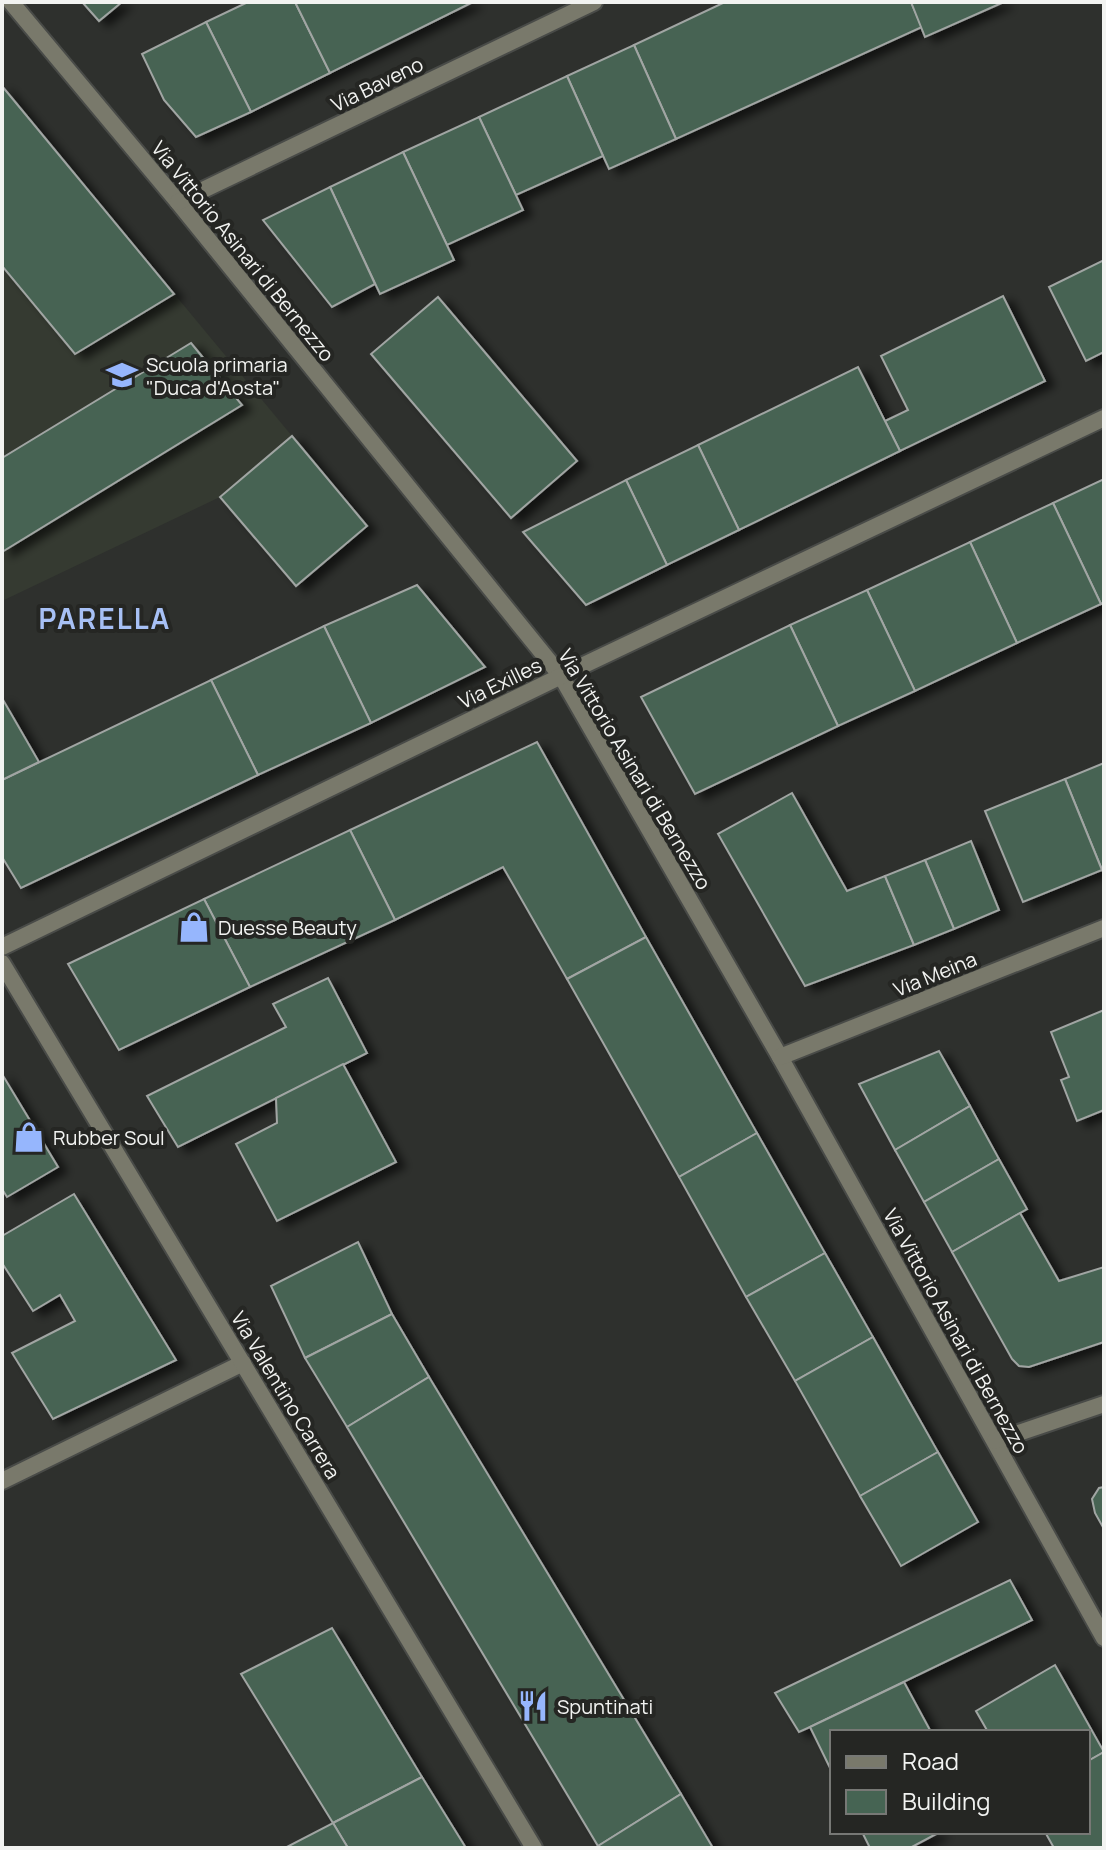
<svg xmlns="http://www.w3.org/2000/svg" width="1106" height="1850" viewBox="0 0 1106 1850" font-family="Manrope,sans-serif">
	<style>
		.built { fill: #353a31 }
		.building { fill: #466453; stroke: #a1a5a3; stroke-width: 2; filter: url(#shadow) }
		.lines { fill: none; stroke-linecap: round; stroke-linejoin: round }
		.service-casing { stroke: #494b48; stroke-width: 20 }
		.minor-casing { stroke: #494b48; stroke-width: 20 }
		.service { stroke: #79796b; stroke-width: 16 }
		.minor { stroke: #79796b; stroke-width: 16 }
		.labels { text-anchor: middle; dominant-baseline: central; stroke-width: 8; stroke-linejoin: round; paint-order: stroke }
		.street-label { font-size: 20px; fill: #f2f3f1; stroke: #252623 }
		.poi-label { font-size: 20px; fill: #f2f3f1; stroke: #252623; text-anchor: start }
		.district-label { font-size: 28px; font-weight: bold; letter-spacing: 2px; fill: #a7c0f5; stroke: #252623 }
	</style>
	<defs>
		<filter id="shadow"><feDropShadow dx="9" dy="5" stdDeviation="4" flood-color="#0009"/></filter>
	</defs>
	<rect width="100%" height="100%" fill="#2e302d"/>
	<path class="built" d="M2 86 292 436 220 497 2 601Z"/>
	<g class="building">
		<path d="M82 2H122L99 21Z"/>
		<path d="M248 2H295L330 73 251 112 206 22Z"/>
		<path d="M295 2H473L330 73Z"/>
		<path d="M725 2H911L922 27 676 139 634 45Z"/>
		<path d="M911 2H1004L925 37Z"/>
		<path d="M206 22 251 112 196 137 164 100 142 54Z"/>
		<path d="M634 45 676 139 609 169 567 76Z"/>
		<path d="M567 76 603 156 516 195 479 117Z"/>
		<path d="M2 86 174 294 75 354 2 266Z"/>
		<path d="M479 117 523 210 447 245 403 152Z"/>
		<path d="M403 152 454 260 380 294 330 187Z"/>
		<path d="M330 187 375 284 332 307 263 220Z"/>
		<path d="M1104 260V352L1086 361 1049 287Z"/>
		<path d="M1003 296 1045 381 900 451 885 421 908 410 881 356Z"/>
		<path d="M438 297 577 461 511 518 371 354Z"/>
		<path d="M191 343 242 405 2 552V458Z"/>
		<path d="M858 367 900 451 739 530 698 445Z"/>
		<path d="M292 436 367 526 296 586 220 497Z"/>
		<path d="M698 445 739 530 667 565 626 480Z"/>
		<path d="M1104 479V602L1101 604 1053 503Z"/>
		<path d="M626 480 667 565 586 605 523 532Z"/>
		<path d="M1053 503 1101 604 1017 643 970 542Z"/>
		<path d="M970 542 1017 643 915 691 867 590Z"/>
		<path d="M417 585 485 667 371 723 324 626Z"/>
		<path d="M867 590 915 691 838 726 790 625Z"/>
		<path d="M790 625 838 726 695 794 641 697Z"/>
		<path d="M324 626 371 723 258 775 211 680Z"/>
		<path d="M211 680 258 775 21 888 2 857V780Z"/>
		<path d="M2 698 39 762 2 780Z"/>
		<path d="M537 742 646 937 567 979 503 867 395 920 350 830Z"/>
		<path d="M1104 763V869L1102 870 1065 779Z"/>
		<path d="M1065 779 1102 870 1023 902 985 811Z"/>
		<path d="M792 793 847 891 885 876 914 945 805 986 718 834Z"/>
		<path d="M350 830 395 920 250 987 204 899Z"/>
		<path d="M971 841 999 910 954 929 925 860Z"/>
		<path d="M925 860 954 929 914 945 885 876Z"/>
		<path d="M204 899 250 987 119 1050 68 964Z"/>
		<path d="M646 937 757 1133 679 1177 567 979Z"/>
		<path d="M328 978 367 1053 178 1147 147 1096 286 1027 273 1004Z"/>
		<path d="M1104 1010V1110L1077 1121 1061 1080 1069 1077 1051 1032Z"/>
		<path d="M939 1051 970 1106 895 1150 859 1084Z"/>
		<path d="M343 1064 396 1162 277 1221 236 1144 277 1123 276 1098Z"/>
		<path d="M2 1074 58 1167 7 1197 2 1189Z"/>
		<path d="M970 1106 999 1159 924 1202 895 1150Z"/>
		<path d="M757 1133 825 1253 746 1297 679 1177Z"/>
		<path d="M999 1159 1027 1209 952 1252 924 1202Z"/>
		<path d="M74 1194 176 1360 53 1419 12 1353 75 1321 60 1295 33 1311 2 1263V1236Z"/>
		<path d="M1020 1213 1059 1281 1104 1267V1342L1029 1367 1019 1366 1012 1359 952 1252Z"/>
		<path d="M358 1242 392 1314 305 1358 271 1286Z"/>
		<path d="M825 1253 873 1337 795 1381 746 1297Z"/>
		<path d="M392 1314 429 1377 347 1427 305 1358Z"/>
		<path d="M873 1337 938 1452 860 1496 795 1381Z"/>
		<path d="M429 1377 681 1794 598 1846 347 1427Z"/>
		<path d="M938 1452 978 1522 901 1566 860 1496Z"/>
		<path d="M1104 1487V1529L1095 1513 1092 1499 1099 1488Z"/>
		<path d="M1010 1580 1032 1620 810 1727 799 1732 775 1693Z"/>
		<path d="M332 1628 422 1777 333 1823 241 1674Z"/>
		<path d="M1055 1665 1104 1752 1088 1761V1732H988L976 1711Z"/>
		<path d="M904 1682 931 1732H832V1772L810 1727Z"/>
		<path d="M1104 1752V1848H1054L1045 1832H1088V1761Z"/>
		<path d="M422 1777 466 1848H348L333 1823Z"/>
		<path d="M681 1794 713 1848H599L598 1846Z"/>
		<path d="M333 1823 348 1848H284H285Z"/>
		<path d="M862 1832H940L910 1848H870Z"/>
	</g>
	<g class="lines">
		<defs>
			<path id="service" d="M2 1481 243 1363"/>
			<g id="minor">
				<path d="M11 2 178 202 561 676 780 1057 1104 1638"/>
				<path d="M178 202 594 2"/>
				<path d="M2 947 586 664 1104 418"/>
				<path d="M2 963 534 1848"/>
				<path d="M780 1057 1104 928"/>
				<path d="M995 1441 1104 1404"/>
			</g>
		</defs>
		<use href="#service" class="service-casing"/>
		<use href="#minor" class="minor-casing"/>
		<use href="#service" class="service"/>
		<use href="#minor" class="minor"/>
	</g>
	<defs>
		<symbol id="school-bare" viewBox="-9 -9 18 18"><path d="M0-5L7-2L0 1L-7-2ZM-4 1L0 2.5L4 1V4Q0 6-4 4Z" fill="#96b6fd" stroke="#252623" stroke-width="2.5" paint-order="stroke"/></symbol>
		<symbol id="shop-bare" viewBox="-9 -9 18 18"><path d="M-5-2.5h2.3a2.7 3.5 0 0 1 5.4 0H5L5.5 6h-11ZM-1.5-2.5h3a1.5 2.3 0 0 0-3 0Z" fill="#96b6fd" stroke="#252623" stroke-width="2.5" paint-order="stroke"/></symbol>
		<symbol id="restaurant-bare" viewBox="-9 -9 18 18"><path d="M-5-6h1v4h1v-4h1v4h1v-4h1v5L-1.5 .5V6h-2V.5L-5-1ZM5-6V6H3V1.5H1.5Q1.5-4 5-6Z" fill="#96b6fd" stroke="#252623" stroke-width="2.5" paint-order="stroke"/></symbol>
	</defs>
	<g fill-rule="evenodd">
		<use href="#school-bare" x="100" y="353" width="44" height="44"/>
		<use href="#shop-bare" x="172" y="905" width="44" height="44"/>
		<use href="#shop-bare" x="7" y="1115" width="44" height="44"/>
		<use href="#restaurant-bare" x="511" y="1684" width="44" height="44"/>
	</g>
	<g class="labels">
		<g class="street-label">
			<text transform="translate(377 84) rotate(-26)">Via Baveno</text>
			<text transform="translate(243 251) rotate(51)">Via Vittorio Asinari di Bernezzo</text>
			<text transform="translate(500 683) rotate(-26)">Via Exilles</text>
			<text transform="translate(635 769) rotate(59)">Via Vittorio Asinari di Bernezzo</text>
			<text transform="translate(935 974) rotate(-22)">Via Meina</text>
			<text transform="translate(956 1331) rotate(61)">Via Vittorio Asinari di Bernezzo</text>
			<text transform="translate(286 1395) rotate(59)">Via Valentino Carrera</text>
		</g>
		<g class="poi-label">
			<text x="146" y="364">Scuola primaria<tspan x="146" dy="23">"Duca d'Aosta"</tspan></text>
			<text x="218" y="927">Duesse Beauty</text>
			<text x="53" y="1137">Rubber Soul</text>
			<text x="557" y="1706">Spuntinati</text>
		</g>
		<g class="district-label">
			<text x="105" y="618">PARELLA</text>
		</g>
	</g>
	<rect width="1106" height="1850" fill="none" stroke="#f2f3f1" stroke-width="8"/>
	<rect x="830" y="1730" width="260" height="104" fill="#252623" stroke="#777875" stroke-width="2"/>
	<rect x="846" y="1756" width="40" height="12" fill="#79796b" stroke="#777875" stroke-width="2"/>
	<text x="902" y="1770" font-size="24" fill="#f2f3f1">Road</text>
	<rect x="846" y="1790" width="40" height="24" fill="#466453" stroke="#777875" stroke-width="2"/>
	<text x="902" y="1810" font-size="24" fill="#f2f3f1">Building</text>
</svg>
